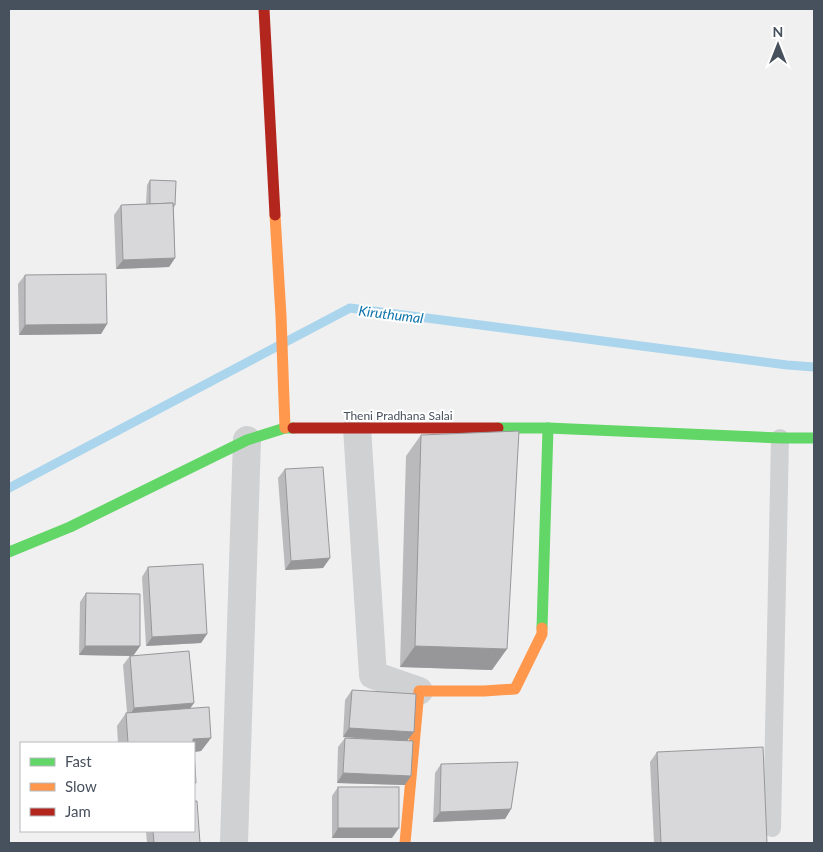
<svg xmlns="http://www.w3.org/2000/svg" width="823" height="852" viewBox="0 0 823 852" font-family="Lato,sans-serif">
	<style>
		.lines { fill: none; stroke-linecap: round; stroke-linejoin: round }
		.stream { stroke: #aad5ed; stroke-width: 9 }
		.lane { stroke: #cfd1d3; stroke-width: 18 }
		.street { stroke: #cfd1d3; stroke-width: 28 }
		.fast { stroke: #63d668; stroke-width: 11 }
		.slow { stroke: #ff974d; stroke-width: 11 }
		.jam { stroke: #b3261e; stroke-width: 11 }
		.wall { fill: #bababc }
		.shaded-wall { fill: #979799 }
		.building { fill: #d8d8db; stroke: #979799 }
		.labels { text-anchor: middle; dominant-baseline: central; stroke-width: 4; stroke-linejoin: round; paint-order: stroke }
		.street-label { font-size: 12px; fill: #47505d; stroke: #fff }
		.water-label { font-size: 14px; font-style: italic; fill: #0c73ab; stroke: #fff }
	</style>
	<rect width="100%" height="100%" fill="#f1f0f0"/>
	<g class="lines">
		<path class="stream" d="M9 488 350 308 787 365 814 367"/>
		<path class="lane" d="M772 828 780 438"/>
		<g class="street">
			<path d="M357 428 373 675 419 691"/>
			<path d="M234 843 247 440"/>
		</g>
		<g class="fast">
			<path d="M498 428H548L780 438H814"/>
			<path d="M9 552 70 527 247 440 285 428H293"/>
			<path d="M542 628 548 428"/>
		</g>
		<g class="slow">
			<path d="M275 215 281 316 285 428"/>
			<path d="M405 843 419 691H484L515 689 542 634V628"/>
		</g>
		<g class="jam">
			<path d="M264 9 275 215"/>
			<path d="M293 428H498"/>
		</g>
	</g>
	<g class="wall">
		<path d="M150 180 175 205 174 208 175 258 169 267 116 269 114 215 121 205 146 204 147 185Z"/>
		<path d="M25 275 107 324 101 334 19 335 18 284Z"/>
		<path d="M421 435 492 670 400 667 406 456Z"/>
		<path d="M285 469 330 558 323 568 285 570 278 478Z"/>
		<path d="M148 567 207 634 201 643 146 646 142 577Z"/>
		<path d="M86 593 140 646 133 656 79 655 80 602Z"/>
		<path d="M130 656 190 709 211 738 201 751 194 752 196 783 194 786V743H118L117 726 126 713 127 712 123 665Z"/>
		<path d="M352 690 408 741 405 785 337 783 338 747 345 738 372 739 343 737 345 700Z"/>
		<path d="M657 752 767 843H654L650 762Z"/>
		<path d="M441 764 511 809 505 819 433 822 435 773Z"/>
		<path d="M338 787 392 838H332V796Z"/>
		<path d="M146 831H194L200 843H147Z"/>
	</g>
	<g class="shaded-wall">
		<path d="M175 258 169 267 116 269 123 260Z"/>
		<path d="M107 324 101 334 19 335 25 325Z"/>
		<path d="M330 558 323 568 285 570 291 561Z"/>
		<path d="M207 634 201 643 146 646 152 637Z"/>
		<path d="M85 646H140L133 656 79 655Z"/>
		<path d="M415 646 507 649 492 670 400 667Z"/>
		<path d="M194 703 187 713 128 718 134 708Z"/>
		<path d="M349 728 414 732 407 741 343 737Z"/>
		<path d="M211 738 201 751 194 752 193 739Z"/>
		<path d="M343 773 411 776 405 785 337 783Z"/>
		<path d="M511 809 505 819 433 822 440 812Z"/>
		<path d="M338 828H399L392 838H332Z"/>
	</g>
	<g class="building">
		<path d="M150 180 176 181 175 205H173V203L150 204Z"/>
		<path d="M173 203 175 258 123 260 121 205Z"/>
		<path d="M106 274 107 324 25 325V275Z"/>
		<path d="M519 431 507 649 415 646 421 435Z"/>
		<path d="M323 467 330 558 291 561 285 469Z"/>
		<path d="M203 564 207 634 152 637 148 567Z"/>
		<path d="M86 593 140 594V646H85Z"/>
		<path d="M189 651 194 703 134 708 130 656Z"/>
		<path d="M352 690 416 694 414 732 349 728Z"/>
		<path d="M209 707 211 738 193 739V743H128L126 713Z"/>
		<path d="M345 738 413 741 411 776 343 773Z"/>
		<path d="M763 747 767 843H661L657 752Z"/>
		<path d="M194 749 196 783H194Z"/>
		<path d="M518 762 511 809 440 812 441 764Z"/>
		<rect x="338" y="787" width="61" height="41"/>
		<path d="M194 801H197L200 843H154L153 831H194Z"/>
	</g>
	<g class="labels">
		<g class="street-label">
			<text x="398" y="415">Theni Pradhana Salai</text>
		</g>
		<g class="water-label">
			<text transform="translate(391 314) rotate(7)">Kiruthumal</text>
		</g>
	</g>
	<rect width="823" height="852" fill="none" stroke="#47505d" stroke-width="20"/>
	<rect x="20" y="742" width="175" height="90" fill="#ffffff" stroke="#b5b9be"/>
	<rect x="30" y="758" width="25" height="8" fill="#63d668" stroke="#b5b9be"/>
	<text x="65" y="767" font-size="15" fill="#47505d">Fast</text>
	<rect x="30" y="783" width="25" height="8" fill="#ff974d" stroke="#b5b9be"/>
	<text x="65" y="792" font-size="15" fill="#47505d">Slow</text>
	<rect x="30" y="808" width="25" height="8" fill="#b3261e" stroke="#b5b9be"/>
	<text x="65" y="817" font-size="15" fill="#47505d">Jam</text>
	<g transform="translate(778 45)" stroke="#ffffff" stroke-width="4" paint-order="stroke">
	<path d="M0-4L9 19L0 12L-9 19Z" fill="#47505d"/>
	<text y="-8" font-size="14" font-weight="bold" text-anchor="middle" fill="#47505d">N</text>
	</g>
</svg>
